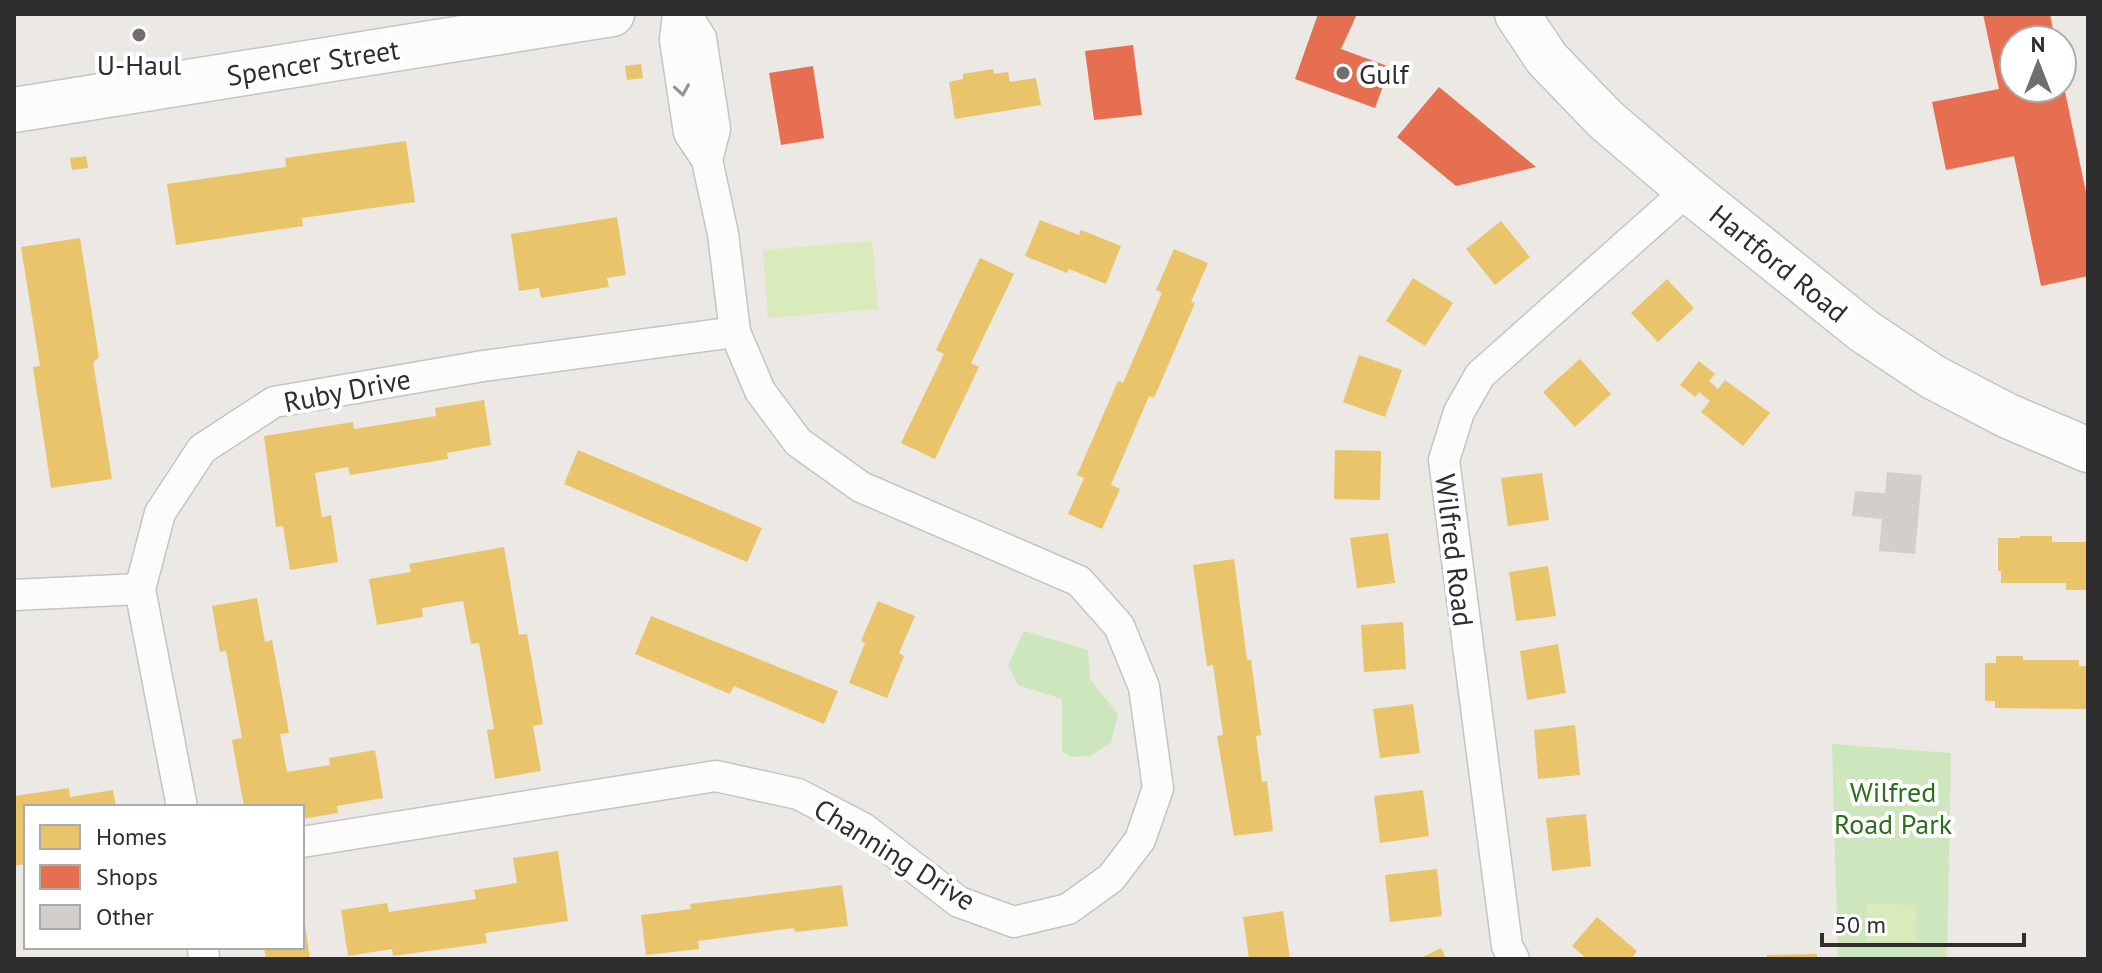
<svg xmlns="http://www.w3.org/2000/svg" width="2102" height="973" viewBox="0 0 2102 973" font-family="'PT Sans',sans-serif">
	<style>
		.green { fill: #cee6be }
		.pitch { fill: #d9eabb }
		.homes { fill: #e9c46a }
		.shops { fill: #e76f51 }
		.building { fill: #d1cecb }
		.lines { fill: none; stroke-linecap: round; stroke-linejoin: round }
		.minor-casing { stroke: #c5c4c5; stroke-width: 33 }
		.secondary-casing { stroke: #c5c4c5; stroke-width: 47 }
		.minor { stroke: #fcfcfb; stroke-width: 30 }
		.secondary { stroke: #fcfcfb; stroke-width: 44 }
		.oneway { stroke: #959594 }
		.poi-dot { fill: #706f6e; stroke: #fff; stroke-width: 3 }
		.labels { text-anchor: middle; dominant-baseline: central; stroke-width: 8; stroke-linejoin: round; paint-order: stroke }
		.street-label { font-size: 28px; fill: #2e2e2e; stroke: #fff }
		.poi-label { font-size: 28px; fill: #2e2e2e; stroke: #fff }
		.park-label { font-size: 28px; fill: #2c6e1b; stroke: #fff }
	</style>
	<rect width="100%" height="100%" fill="#ece8e4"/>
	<g class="green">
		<path d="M1024 631 1088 650 1090 679 1118 714 1111 743 1090 756 1071 757 1062 751V699L1018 685 1008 665Z"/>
		<path d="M1832 744 1951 753 1947 959H1838Z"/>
	</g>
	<g class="pitch">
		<path d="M872 241 878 309 768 318 763 250Z"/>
		<path d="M1867 904 1917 905 1916 941H1866Z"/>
	</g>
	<g class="homes">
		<path d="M641 64 643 78 627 80 625 66Z"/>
		<path d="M993 69 994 74 1008 72 1010 82 1036 78 1041 105 955 119 949 82 963 79V74Z"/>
		<path d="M406 141 415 202 302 218 303 226 176 245 167 184 286 167 285 158Z"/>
		<path d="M86 156 88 168 72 170 70 158Z"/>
		<path d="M617 217 626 275 607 278 609 287 541 298 539 288 519 291 511 234Z"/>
		<path d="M1040 220 1079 235 1081 230 1121 246 1106 284 1069 269 1067 273 1025 256Z"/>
		<path d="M1501 221 1530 257 1495 285 1466 249Z"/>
		<path d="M80 238 99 358 93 362 112 479 51 488 33 367 40 366 21 247Z"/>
		<path d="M1174 249 1208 263 1191 302 1195 303 1154 398 1149 396 1111 485 1120 489 1102 529 1068 514 1084 478 1077 475 1118 381 1123 383 1162 293 1156 290Z"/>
		<path d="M980 258 1014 274 971 363 979 367 935 459 901 443 944 354 936 350Z"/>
		<path d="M1413 278 1453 303 1425 346 1386 321Z"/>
		<path d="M1667 279 1694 308 1658 342 1631 313Z"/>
		<path d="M1359 355 1402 370 1385 417 1343 402Z"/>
		<path d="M1580 359 1611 394 1575 427 1543 392Z"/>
		<path d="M1699 361 1715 374 1709 381 1718 389 1725 380 1770 413 1743 446 1701 412 1710 401 1699 392 1695 397 1680 385Z"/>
		<path d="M484 400 491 445 447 453 448 459 350 475 348 467 315 473 322 517 331 515 338 562 290 570 283 526 276 527 264 436 353 422 354 429 436 416 435 408Z"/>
		<path d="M578 450 762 528 747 562 564 484Z"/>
		<path d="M1335 450 1381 451 1380 500 1334 499Z"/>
		<path d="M1542 473 1549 520 1508 526 1501 478Z"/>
		<path d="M1388 533 1395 583 1357 588 1350 538Z"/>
		<path d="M2020 536H2052V542H2088V590H2066V583H2001V571H1998V538H2020Z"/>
		<path d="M504 547 519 635 527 634 543 724 533 726 541 771 495 779 487 730 494 729 479 643 471 644 463 601 422 608 423 617 377 625 369 579 411 572 409 564Z"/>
		<path d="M1234 559 1247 660H1251L1261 735 1256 736 1262 782 1267 781 1273 831 1234 836 1217 736 1223 735 1213 665 1207 666 1193 565Z"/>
		<path d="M1548 566 1556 616 1516 621 1509 572Z"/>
		<path d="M257 598 265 642 272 640 289 733 280 734 287 772 330 765 329 758 375 750 383 798 337 806 338 813 302 819V807H244L232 740 242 738 226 651 220 652 212 606Z"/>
		<path d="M878 601 915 616 899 653 904 656 887 698 849 683 865 643 861 641Z"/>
		<path d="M651 616 838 691 824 724 734 686 730 694 635 654Z"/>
		<path d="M1403 622 1406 669 1364 672 1361 625Z"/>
		<path d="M1558 644 1566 693 1527 700 1520 651Z"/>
		<path d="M1996 656H2023V660H2079V666H2086V709L1995 708V701H1985V663H1996Z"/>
		<path d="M1413 704 1420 753 1380 758 1373 709Z"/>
		<path d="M1575 725 1580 775 1538 779 1534 730Z"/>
		<path d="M69 788 70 797 113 790 116 807H26V864L14 866V796Z"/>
		<path d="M1423 790 1429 836 1380 843 1374 796Z"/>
		<path d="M1586 814 1591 866 1552 871 1546 818Z"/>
		<path d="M558 851 568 921 485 933 487 943 393 956 392 949 348 956 341 910 387 903 389 912 476 899 474 890 517 883 513 858Z"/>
		<path d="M1437 869 1442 916 1390 922 1385 875Z"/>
		<path d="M842 885 848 926 795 932 794 928 698 941 699 949 646 955 641 915 691 909 690 904Z"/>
		<path d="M1283 911 1290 959H1249L1243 917Z"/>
		<path d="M1597 917 1637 951 1631 959H1587L1572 946Z"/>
		<path d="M302 924H305L310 959H266L264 947H302Z"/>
		<path d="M1441 948 1446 959H1419Z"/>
		<path d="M1817 954V959H1767V955Z"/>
	</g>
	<g class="shops">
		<path d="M1318 14H1357L1341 49 1390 67 1375 108 1295 79Z"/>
		<path d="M1983 14H2050L2055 40H2014V88H2062L2063 82 2088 202V276L2041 286 2014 156 1946 170 1932 102 1999 89Z"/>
		<path d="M1133 45 1142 115 1094 120 1085 51Z"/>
		<path d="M813 66 824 138 781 145 769 73Z"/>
		<path d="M1439 87 1536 167 1456 186 1397 137Z"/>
	</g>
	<path class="building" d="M1887 472 1922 475 1915 554 1879 551 1882 519 1852 516 1855 491 1885 493Z"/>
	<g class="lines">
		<defs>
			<g id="minor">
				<path d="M686 14 701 38 715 129 707 160"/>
				<path d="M14 595 140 589"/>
				<path d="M182 807 140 589 160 513 202 449 274 402 483 366 735 332"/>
				<path d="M302 842 716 776 798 794 863 828 959 902 1014 922 1068 909 1111 878 1140 840 1158 788 1144 687 1119 626 1079 581 861 487 798 442 760 391 735 332 723 234 707 160 689 133 675 40 678 14"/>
				<path d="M203 947 204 959"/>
				<path d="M1514 959 1507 946 1444 460 1459 412 1480 375 1688 190"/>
			</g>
			<g id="secondary">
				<path d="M1517 14 1547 59 1606 120 1688 190 1864 331 1933 377 2008 416 2088 450"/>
				<path d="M14 110 612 14"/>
			</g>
		</defs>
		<use href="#minor" class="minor-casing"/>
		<use href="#secondary" class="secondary-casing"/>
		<use href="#minor" class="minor"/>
		<use href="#secondary" class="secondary"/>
	</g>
	<defs><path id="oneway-chevron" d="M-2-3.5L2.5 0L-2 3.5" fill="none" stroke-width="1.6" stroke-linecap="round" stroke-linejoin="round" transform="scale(2)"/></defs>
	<use class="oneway" href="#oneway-chevron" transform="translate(682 90) rotate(81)"/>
	<g class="poi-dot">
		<circle cx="139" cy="35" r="8"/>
		<circle cx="1343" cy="73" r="8"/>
	</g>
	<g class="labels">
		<g class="street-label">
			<text transform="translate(313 62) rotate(-9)">Spencer Street</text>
			<text transform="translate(1779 263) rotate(39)">Hartford Road</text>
			<text transform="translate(347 390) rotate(-11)">Ruby Drive</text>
			<text transform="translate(1455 550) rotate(83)">Wilfred Road</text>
			<text transform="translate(895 854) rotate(32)">Channing Drive</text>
		</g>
		<g class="poi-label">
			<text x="139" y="64">U-Haul</text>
			<text x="1359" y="73" text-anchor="start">Gulf</text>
		</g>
		<g class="park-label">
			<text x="1893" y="791">Wilfred<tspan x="1893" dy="32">Road Park</tspan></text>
		</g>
	</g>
	<rect width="2102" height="973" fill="none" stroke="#2e2e2e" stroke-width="32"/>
	<rect x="24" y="805" width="280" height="144" fill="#ffffff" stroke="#ababab" stroke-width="2"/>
	<rect x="40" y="825" width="40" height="24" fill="#e9c46a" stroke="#ababab" stroke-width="2"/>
	<text x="96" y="845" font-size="24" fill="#2e2e2e">Homes</text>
	<rect x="40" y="865" width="40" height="24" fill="#e76f51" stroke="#ababab" stroke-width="2"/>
	<text x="96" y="885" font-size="24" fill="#2e2e2e">Shops</text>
	<rect x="40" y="905" width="40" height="24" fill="#d1cecb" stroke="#ababab" stroke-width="2"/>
	<text x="96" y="925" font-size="24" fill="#2e2e2e">Other</text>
	<g transform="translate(2038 64)"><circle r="38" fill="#ffffff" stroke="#ababab" stroke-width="2"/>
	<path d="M0-6L14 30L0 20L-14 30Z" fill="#706f6e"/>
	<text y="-12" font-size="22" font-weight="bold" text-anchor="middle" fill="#2e2e2e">N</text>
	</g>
	<path d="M1822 933v12h202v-12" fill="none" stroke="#2e2e2e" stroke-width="4"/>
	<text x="1834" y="933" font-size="24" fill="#2e2e2e" stroke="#ffffff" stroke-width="6" paint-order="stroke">50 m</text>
</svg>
